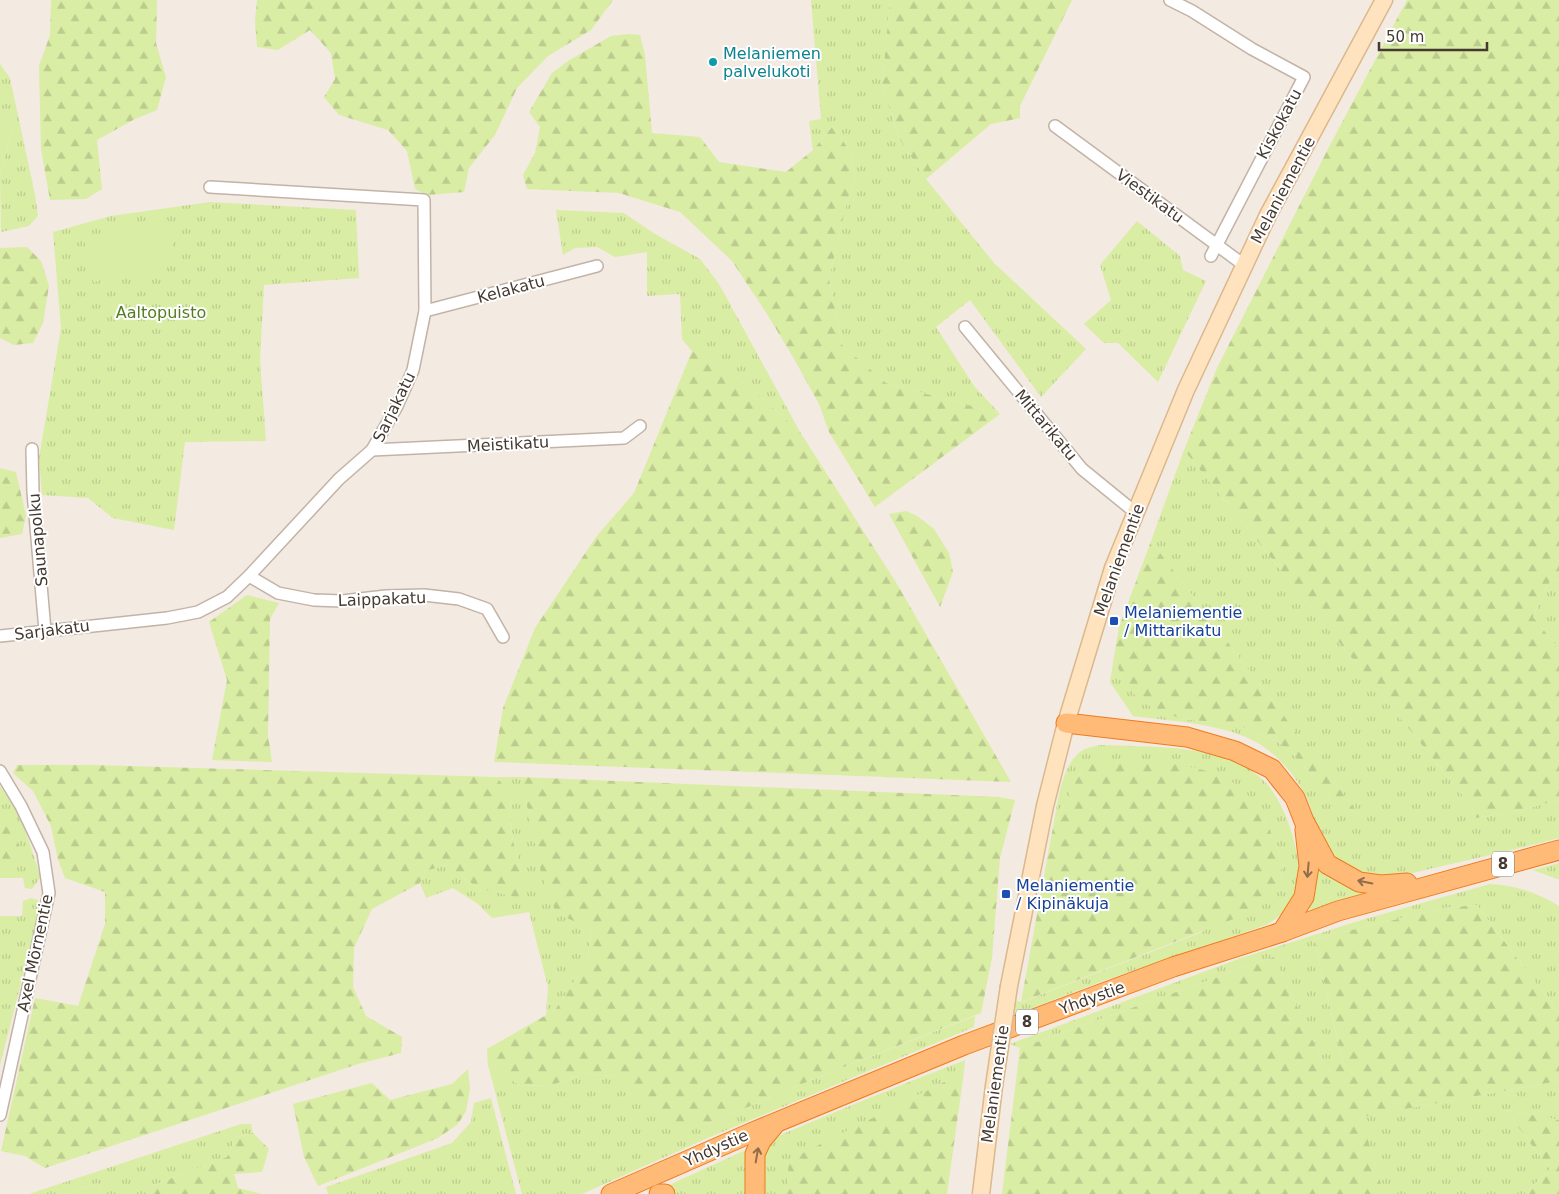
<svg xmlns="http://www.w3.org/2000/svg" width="1559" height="1194" viewBox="0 0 1559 1194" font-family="'DejaVu Sans',sans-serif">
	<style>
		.grass { fill: url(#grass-tufts) }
		.forest { fill: url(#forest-firs) }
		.garden { fill: #daeda4 }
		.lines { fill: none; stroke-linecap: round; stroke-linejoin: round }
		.minor-casing { stroke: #c2b3a6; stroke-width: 14 }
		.secondary-casing { stroke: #dbb88d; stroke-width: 19 }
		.trunk-casing { stroke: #ef7b1f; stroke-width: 21 }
		.minor { stroke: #fff; stroke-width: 11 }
		.secondary { stroke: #ffe3bf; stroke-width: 16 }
		.trunk { stroke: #ffba77; stroke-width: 19 }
		.secondary-bridge-casing { stroke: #dbb88d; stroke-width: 19; stroke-linecap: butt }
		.secondary-bridge { stroke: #ffe3bf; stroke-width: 16 }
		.oneway { stroke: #8f6d4d }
		.culture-dot { fill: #0f9aa8; stroke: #fff; stroke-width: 2 }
		.transit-dot { fill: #1a4fb4; stroke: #fff; stroke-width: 2 }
		.labels { text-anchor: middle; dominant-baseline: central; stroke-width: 4; stroke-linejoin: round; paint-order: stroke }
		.shield { fill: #fff; stroke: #7d756f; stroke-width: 1 }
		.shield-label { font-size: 15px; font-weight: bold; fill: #453a31 }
		.culture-label { font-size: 16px; fill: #0d838f; stroke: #fff; text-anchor: start }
		.street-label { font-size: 16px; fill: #453a31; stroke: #fff }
		.park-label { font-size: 16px; fill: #547c1f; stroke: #fff }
		.transit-label { font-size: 16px; fill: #164399; stroke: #fff; text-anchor: start }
	</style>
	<defs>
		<pattern id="grass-tufts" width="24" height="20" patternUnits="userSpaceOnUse" patternTransform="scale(1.25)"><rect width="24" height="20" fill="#daeda4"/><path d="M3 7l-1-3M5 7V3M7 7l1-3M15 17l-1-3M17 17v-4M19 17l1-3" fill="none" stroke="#bccc8e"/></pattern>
		<pattern id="forest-firs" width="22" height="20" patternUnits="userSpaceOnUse" patternTransform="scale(1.25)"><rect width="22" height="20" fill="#daeda4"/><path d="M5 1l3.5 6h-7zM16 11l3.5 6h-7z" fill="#bccc8e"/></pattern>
	</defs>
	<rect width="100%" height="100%" fill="#f3eae1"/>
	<g class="grass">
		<path d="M811 0H890L882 86 900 140 926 179 994 263 1086 349 1041 397 970 300 936 327 974 386 1000 414 886 383 842 345 829 279 847 202 855 180 851 153 833 126 813 150 809 121 821 119Z"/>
		<path d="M0 64 10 78 35 195 38 216 29 226 1 232 0 176 15 118 0 114Z"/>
		<path d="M210 202 356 210 359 278 264 285 260 360 266 441 185 442 174 530 113 518 88 498 42 495 39 458 61 328 53 232 111 216Z"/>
		<path d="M556 210 624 213 655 234 700 259 719 284 800 432 734 374 692 351 682 339 680 294 647 296V252L615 257 597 247 575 248 563 255Z"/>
		<path d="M1137 221 1180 256 1183 270 1206 281 1158 382 1118 343H1104L1084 324 1111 300 1100 265Z"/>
		<path d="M1184 450 1472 807 1476 818 1513 812 1559 800V838C1519 849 1478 858 1438 867 1415 872 1390 881 1367 875 1361 874 1355 870 1350 867 1312 847 1320 820 1302 789 1292 772 1278 756 1261 745 1230 724 1170 721 1133 716L1110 682 1114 657 1124 683 1181 719 1235 724 1277 741 1301 762 1331 802 1358 814 1151 541Z"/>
		<path d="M1559 579V649L1533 617 1550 581Z"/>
		<path d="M1101 745C1142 747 1186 745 1226 758 1230 759 1236 760 1240 763 1249 768 1260 777 1267 784 1288 808 1308 869 1294 899 1289 910 1276 919 1266 925L1106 980 1014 1015 1015 1001 1022 1002 1200 933 1281 884 1283 861 1263 814 1085 763 1053 827C1058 803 1061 761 1085 749 1090 747 1096 746 1101 745Z"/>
		<path d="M497 777H521L533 834 591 929 588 961 555 1010 546 1015 548 987 529 912 492 918 478 904 453 888 426 898 420 883 425 871 447 865 478 888 522 874 512 837 510 795Z"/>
		<path d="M0 786 21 818 38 869 40 878 32 889 25 888 23 878H0Z"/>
		<path d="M1312 855 1355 889 1369 893 1313 913 1309 908 1311 890Z"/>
		<path d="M1559 863V879H1557L1533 870Z"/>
		<path d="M1490 884C1515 885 1538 893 1559 906V1014L1477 905 1444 908 1314 939 1343 1063 1327 1071 1274 957 1020 1048 1010 1044 1241 958 1365 919Z"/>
		<path d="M31 898 38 900 40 909 0 1065V916H22L23 901Z"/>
		<path d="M975 1016 974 1027 703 1140 582 1194H522L488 1065 521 1086 552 1085 586 1073 618 1077 631 1094 708 1124 816 1078Z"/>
		<path d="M965 1060 964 1072 790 1160 786 1194H650C753 1145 859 1101 965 1060Z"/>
		<path d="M1559 1081V1120L1505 1110 1550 1169 1525 1194H1384L1360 1117Z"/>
		<path d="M491 1098 516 1194H328L326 1187 452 1143 471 1122 474 1103Z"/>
		<path d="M241 1124H251L253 1133 236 1137 227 1157 149 1187 147 1194H102L98 1183 69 1194H29Z"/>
	</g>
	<g class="forest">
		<path d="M51 0H157L156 43 166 77 157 110 135 119 97 140 102 189 86 199 50 200 41 149 39 66 50 35Z"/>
		<path d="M257 0H613L591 30 548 56 517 88 495 135 469 168 464 192 427 195 415 189 407 151 388 130 339 115 324 97 335 79 331 53 310 30 278 50 257 47 255 21Z"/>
		<path d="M890 0H1072L1020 106V118L991 124 926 179 900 140 882 86Z"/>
		<path d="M1407 0H1559V579L1550 581 1533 617 1559 649V800L1513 812 1476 818 1472 807 1184 450 1217 368 1329 147Z"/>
		<path d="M628 34 640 35 645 55 652 133 700 137 719 162 786 172 813 150 833 126 851 153 855 180 847 202 829 279 842 345 886 383 1000 414 875 507 829 432 819 404 793 357 767 314 732 261 680 212 619 193 527 189 523 175 535 153 540 127 529 112 552 73 568 61 611 36Z"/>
		<path d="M27 247 41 261 49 286 43 323 33 343 14 345 0 338V248Z"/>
		<path d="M692 351 734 374 800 432 897 584 1011 782 494 762 503 708 535 628 596 537 634 493Z"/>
		<path d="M0 468 16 472 26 516 22 534 0 538Z"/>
		<path d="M906 511 917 516 934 529 949 553 953 572 940 607 889 514Z"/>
		<path d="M1151 541 1359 815 1331 802 1301 762 1277 741 1235 724 1181 719 1143 703 1124 683 1114 657 1119 627Z"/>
		<path d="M247 595 279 603 270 619 268 735 272 762 212 760 227 680 209 622Z"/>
		<path d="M1085 763 1179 764 1222 775 1244 790 1263 814 1283 861 1281 884 1259 909 1021 1002 1053 827Z"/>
		<path d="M17 765H94L497 777 510 795 512 837 522 874 523 899 478 888 447 865 425 871 420 883 372 909 354 948 353 987 366 1016 402 1037 401 1053 358 1064 45 1168 25 1156 1 1151 35 998 78 1006 105 924V892L65 878 58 860 51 826 33 791 13 773Z"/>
		<path d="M521 777 999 797 1015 800 1000 858 992 958 981 1013 816 1078 708 1124 665 1123 631 1094 618 1077 586 1073 552 1085 521 1086 488 1065 487 1049 555 1010 588 961 591 929 556 913 541 873Z"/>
		<path d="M0 806 20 847 18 868 0 869Z"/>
		<path d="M1477 905 1559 1014V1081L1361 1117 1384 1194H1002L1020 1048 1274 957 1327 1071 1343 1062 1314 939 1444 908Z"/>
		<path d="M468 1069 470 1089 466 1111 458 1124 438 1138 318 1186 304 1157 293 1104 372 1083 390 1100 452 1084Z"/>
		<path d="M964 1072 947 1194H786L789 1160Z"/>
		<path d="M1505 1110 1559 1120V1194H1525L1550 1169Z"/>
		<path d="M253 1133 269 1149 262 1172 234 1174 238 1188 262 1194H147L149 1187 227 1157 236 1137Z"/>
	</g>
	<g class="garden">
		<path d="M0 114 15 118 0 176Z"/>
		<path d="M168 220 177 265 93 282 84 237Z"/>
		<path d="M98 1183 102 1194H69Z"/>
	</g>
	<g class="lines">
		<defs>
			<g id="minor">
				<path d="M1170 0 1192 11 1252 49 1304 77 1211 256"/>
				<path d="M1055 126 1244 265"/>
				<path d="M425 311 597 266"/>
				<path d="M965 327 1082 469 1136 513"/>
				<path d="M32 449 33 492 45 631"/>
				<path d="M372 450 624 438 640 426"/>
				<path d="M249 576 278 593 314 600 342 601 386 596 424 595 459 599 487 609 503 637"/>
				<path d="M0 636 167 618 198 612 227 597 249 576 339 479 372 450 397 406 413 370 425 311 424 200 210 187"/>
				<path d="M0 771 21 806 43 852 49 893 0 1115"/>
			</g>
			<g id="secondary">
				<path d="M1009 986 1045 806 1066 723 1113 568 1186 390 1268 215 1384 0"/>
				<path d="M981 1194 994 1086"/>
			</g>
			<g id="trunk">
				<path d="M1066 723 1187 737 1235 751 1272 769 1295 798 1304 821 1327 864 1359 882 1381 885 1407 883"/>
				<path d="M1282 932 1304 897 1309 866 1305 830"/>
				<path d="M611 1194 753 1132 964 1045 1173 967 1282 932 1338 911 1559 850"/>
				<path d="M659 1194H665"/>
				<path d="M755 1194V1154L761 1141 775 1124"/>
			</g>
		</defs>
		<use href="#minor" class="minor-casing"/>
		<use href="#secondary" class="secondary-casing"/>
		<use href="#trunk" class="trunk-casing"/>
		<use href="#minor" class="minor"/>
		<use href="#secondary" class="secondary"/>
		<use href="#trunk" class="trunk"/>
		<defs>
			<path id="secondary-bridge" d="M994 1086 1009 986"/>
		</defs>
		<use href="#secondary-bridge" class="secondary-bridge-casing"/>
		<use href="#secondary-bridge" class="secondary-bridge"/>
	</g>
	<defs><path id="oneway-shaft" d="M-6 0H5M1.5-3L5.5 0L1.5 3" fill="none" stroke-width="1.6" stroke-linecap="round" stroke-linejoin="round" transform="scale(1.25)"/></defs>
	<g class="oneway">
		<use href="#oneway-shaft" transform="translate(1308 870) rotate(95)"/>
		<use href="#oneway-shaft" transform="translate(1365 882) rotate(-168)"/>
		<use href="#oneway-shaft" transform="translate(757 1155) rotate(-80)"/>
	</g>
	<circle class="culture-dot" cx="713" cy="62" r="5"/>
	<g class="transit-dot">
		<rect x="1109" y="616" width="10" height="10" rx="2.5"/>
		<rect x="1001" y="889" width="10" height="10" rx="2.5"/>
	</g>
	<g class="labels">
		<g class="shield">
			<rect x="1492" y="851.5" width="22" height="25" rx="4"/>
			<rect x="1016" y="1009.5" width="22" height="25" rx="4"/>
		</g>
		<g class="shield-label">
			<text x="1503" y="864">8</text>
			<text x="1027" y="1022">8</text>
		</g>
		<g class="culture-label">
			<text x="723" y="53">Melaniemen<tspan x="723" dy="18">palvelukoti</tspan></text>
		</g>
		<g class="street-label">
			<text transform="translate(1279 124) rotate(-62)">Kiskokatu</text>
			<text transform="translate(1283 190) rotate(-62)">Melaniementie</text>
			<text transform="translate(1150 196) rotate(36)">Viestikatu</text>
			<text transform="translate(511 289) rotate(-15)">Kelakatu</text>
			<text transform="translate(394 407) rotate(-64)">Sarjakatu</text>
			<text transform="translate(1046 425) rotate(50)">Mittarikatu</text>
			<text transform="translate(508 444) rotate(-3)">Meistikatu</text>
			<text transform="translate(38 540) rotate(-95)">Saunapolku</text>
			<text transform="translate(1119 560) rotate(-70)">Melaniementie</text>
			<text transform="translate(382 599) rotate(-2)">Laippakatu</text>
			<text transform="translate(52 630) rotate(-7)">Sarjakatu</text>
			<text transform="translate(35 953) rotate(-78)">Axel Mörnentie</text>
			<text transform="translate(1092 998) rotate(-20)">Yhdystie</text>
			<text transform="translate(995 1084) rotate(-82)">Melaniementie</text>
			<text transform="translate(716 1148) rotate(-24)">Yhdystie</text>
		</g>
		<g class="park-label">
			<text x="161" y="312">Aaltopuisto</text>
		</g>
		<g class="transit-label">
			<text x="1124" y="612">Melaniementie<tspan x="1124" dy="18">/ Mittarikatu</tspan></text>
			<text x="1016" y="885">Melaniementie<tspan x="1016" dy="18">/ Kipinäkuja</tspan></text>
		</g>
	</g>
	<path d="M1379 42v8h108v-8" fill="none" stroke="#453a31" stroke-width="2.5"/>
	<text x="1386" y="42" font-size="15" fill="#453a31" stroke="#ffffff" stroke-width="4" paint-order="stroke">50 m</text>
</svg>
